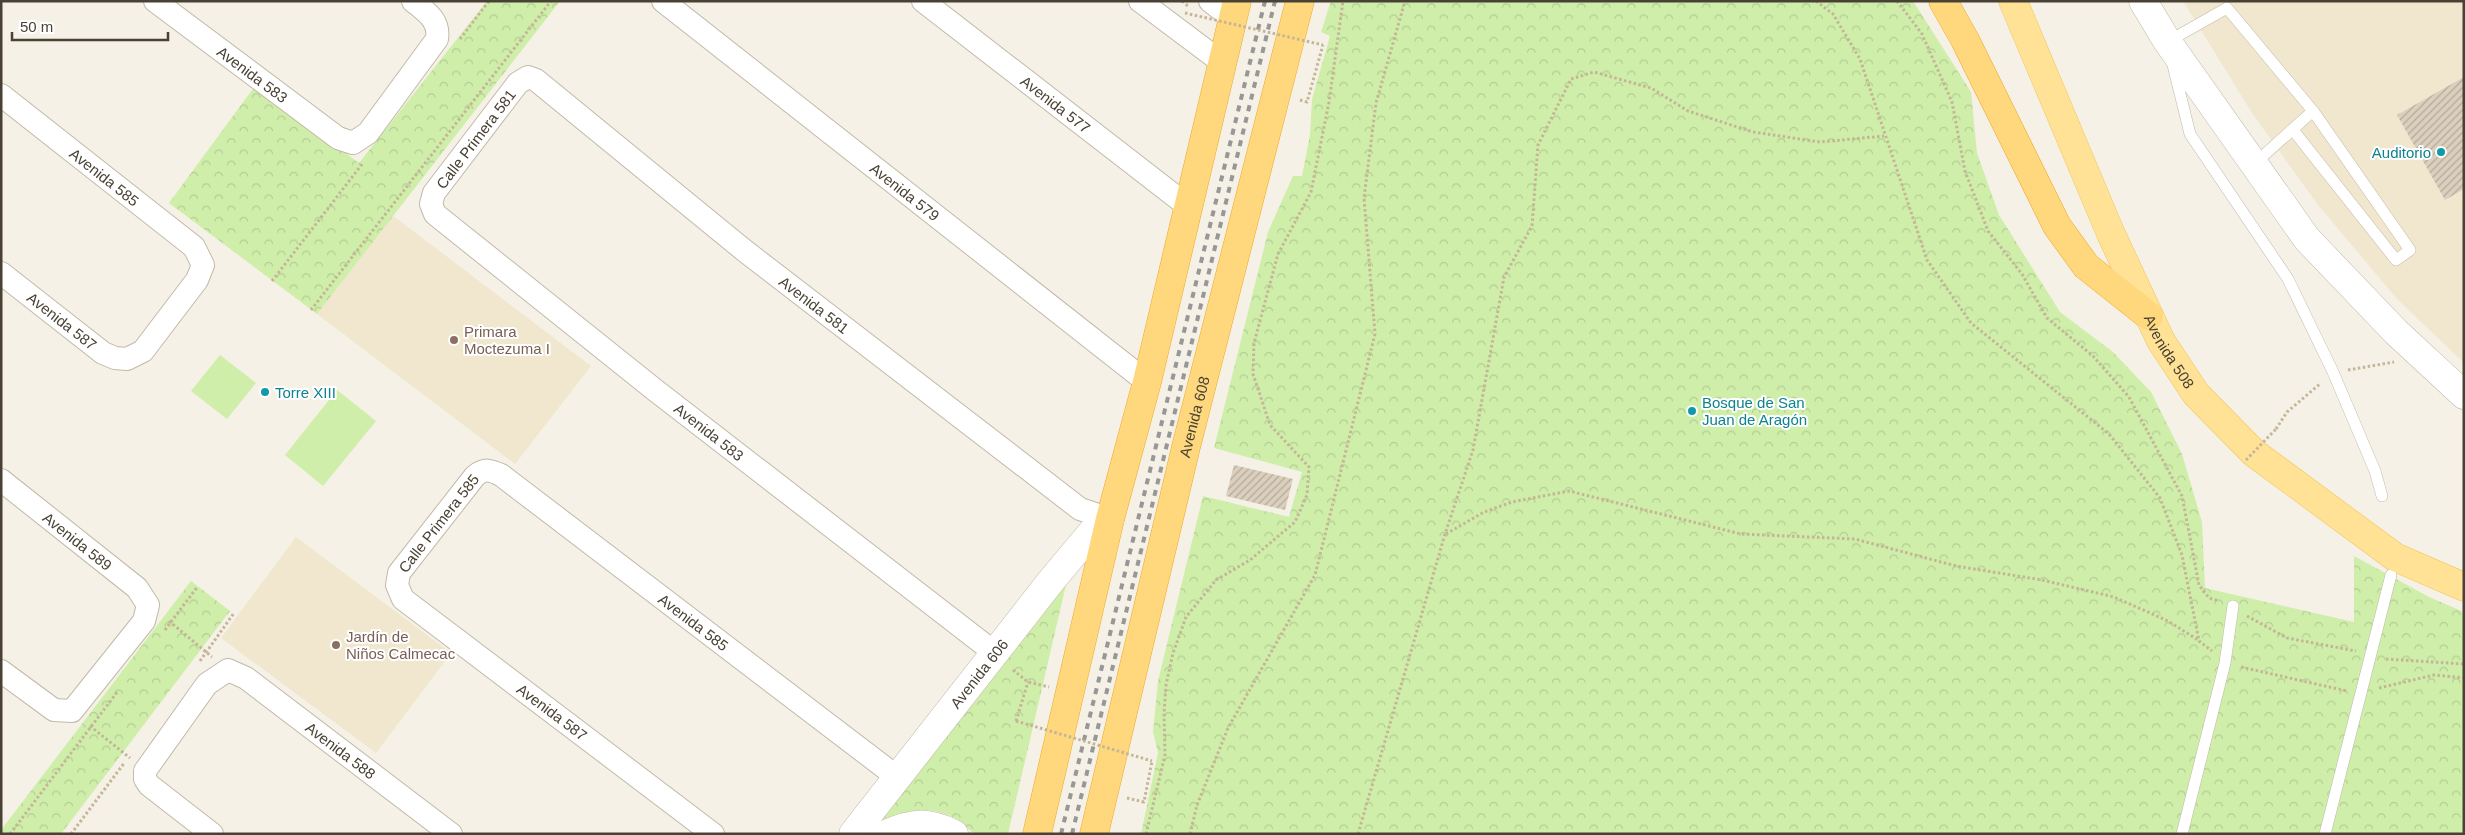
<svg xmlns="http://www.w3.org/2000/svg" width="2465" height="835" viewBox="0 0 2465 835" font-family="Helvetica,sans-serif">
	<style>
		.education { fill: #f0e7ce }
		.park { fill: url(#park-crowns) }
		.pitch { fill: #cfeeaa }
		.building { fill: url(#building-hatch) }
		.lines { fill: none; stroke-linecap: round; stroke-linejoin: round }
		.service-casing { stroke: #c2b9a8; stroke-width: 12 }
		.minor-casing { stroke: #c2b9a8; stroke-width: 24 }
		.tertiary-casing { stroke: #c2b9a8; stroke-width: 29 }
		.primary-casing { stroke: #f1c558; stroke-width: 29 }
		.trunk-casing { stroke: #efa726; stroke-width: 29 }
		.path { stroke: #c5b597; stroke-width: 3; stroke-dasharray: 2.5 2.5; stroke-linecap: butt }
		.service { stroke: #fff; stroke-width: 11 }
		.minor { stroke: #fff; stroke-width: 22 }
		.tertiary { stroke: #fff; stroke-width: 28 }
		.primary { stroke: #ffe295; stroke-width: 28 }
		.trunk { stroke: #ffd87e; stroke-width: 28 }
		.rail { stroke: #979797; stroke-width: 4; stroke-dasharray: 6 6; stroke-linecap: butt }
		.path-bridge { stroke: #c5b597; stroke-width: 3; stroke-dasharray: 2.5 2.5; stroke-linecap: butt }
		.culture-dot { fill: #0f9aa8; stroke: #fff; stroke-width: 2 }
		.education-dot { fill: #8d6e63; stroke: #fff; stroke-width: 2 }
		.labels { text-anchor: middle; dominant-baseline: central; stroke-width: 4; stroke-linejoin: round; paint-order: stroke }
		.street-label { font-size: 15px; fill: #494134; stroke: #fff }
		.culture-label { font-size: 15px; fill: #0d838f; stroke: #fff; text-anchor: start }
		.education-label { font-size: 15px; fill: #785e54; stroke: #fff; text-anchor: start }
	</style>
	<defs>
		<pattern id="park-crowns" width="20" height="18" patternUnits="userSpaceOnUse" patternTransform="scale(1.25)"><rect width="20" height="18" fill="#cfeeaa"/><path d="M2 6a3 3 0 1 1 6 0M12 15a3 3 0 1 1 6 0" fill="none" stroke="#b3cd93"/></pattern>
		<pattern id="building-hatch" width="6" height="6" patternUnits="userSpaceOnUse" patternTransform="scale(1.25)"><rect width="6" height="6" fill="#dbd0bd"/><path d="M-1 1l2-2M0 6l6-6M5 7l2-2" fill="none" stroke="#b4aa9a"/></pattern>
	</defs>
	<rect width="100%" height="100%" fill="#f5f1e6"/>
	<g class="education">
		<path d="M2183 1H2464V363L2398 300 2318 205 2252 113Z"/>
		<path d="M392 215 591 366 515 464 317 314Z"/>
		<path d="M296 537 451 653 376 753 221 638Z"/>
	</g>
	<g class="park">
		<path d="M487 1H560L317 314 169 203 255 86 359 163Z"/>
		<path d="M1331 1H1913L1971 92 1977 153 1999 215 2060 312 2113 352 2151 392 2182 454 2202 522 2205 588 2354 622V556L2429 597 2464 612V834H1141L1158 753 1153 732 1158 681 1203 496 1289 517 1302 472 1214 448 1268 232 1293 176H1302L1310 135 1312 99 1330 36 1321 32Z"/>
		<path d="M1069 572 1008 834C998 834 985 835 976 834 970 832 964 824 958 820 925 801 896 813 867 831Z"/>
		<path d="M191 581 230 611 61 834H1V830Z"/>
	</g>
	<g class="pitch">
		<path d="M220 355 256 383 227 419 191 391Z"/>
		<path d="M337 390 376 421 323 486 285 455Z"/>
	</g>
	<g class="building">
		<path d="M2464 77V189L2445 200 2397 115Z"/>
		<path d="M1234 465 1293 479 1285 510 1226 496Z"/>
	</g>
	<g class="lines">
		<defs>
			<g id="service">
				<path d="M2167 42 2227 8 2313 111 2410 250 2396 260 2293 130"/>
				<path d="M2173 65 2190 134 2288 279 2333 372 2375 471 2382 496"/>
				<path d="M2254 164 2313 111"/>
				<path d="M2182 834 2225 663 2233 606"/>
				<path d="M2325 834 2391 575"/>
			</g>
			<g id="minor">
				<path id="s1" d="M155 1 338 138 353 143 368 133 437 39C440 20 426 12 413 1"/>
				<path id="s2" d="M663 1 1147 382"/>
				<path id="s3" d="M923 1 1189 207"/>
				<path d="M1140 1 1224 64"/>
				<path d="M1210 1 1233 19"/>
				<path id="s4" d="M1 95 194 247 203 265 197 280 143 351 127 359 115 358 103 353 1 273"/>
				<path id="s5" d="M1 480 137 588 148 605 144 621 72 711 54 710 1 671"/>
				<path id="s6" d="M995 653 655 390 435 214 431 204 434 193 518 83 528 77 536 80 745 251 1080 509 1110 519"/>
				<path id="s7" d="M212 834 149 785 145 779V771L207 684 228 670 246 678 451 834"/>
				<path id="s8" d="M713 834 403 599 397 585 399 573 475 476C485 468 490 470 501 475L897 777"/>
			</g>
			<g id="tertiary">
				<path d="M2143 1 2167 41 2307 239 2396 332 2464 395"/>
				<path id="s9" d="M853 834 1051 581 1092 532 1110 519"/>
				<path d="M886 834C912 822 928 821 954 834"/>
			</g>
			<g id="primary">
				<path id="s10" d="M2013 1 2111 234 2161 341 2196 394 2254 453 2395 557 2464 587"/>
			</g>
			<g id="trunk">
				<path d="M1943 1 1965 40 2057 226 2086 266 2149 316"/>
				<path d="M1037 834 1110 519 1147 382 1237 1"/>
				<path id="s11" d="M1094 834 1186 447 1300 1"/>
			</g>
		</defs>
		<use href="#service" class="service-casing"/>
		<use href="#minor" class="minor-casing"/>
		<use href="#tertiary" class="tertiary-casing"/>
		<use href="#primary" class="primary-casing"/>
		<use href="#trunk" class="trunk-casing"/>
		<g class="path">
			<path d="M1182 1 1189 7"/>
			<path d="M1816 1 1833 14 1860 59 1927 260 1971 323 2109 434 2160 498 2182 555 2199 641 2212 651"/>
			<path d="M1897 1 1922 34 1952 102 1965 171 1988 231 2022 274 2047 318 2093 356 2129 397 2182 496 2199 585 2209 598 2219 601"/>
			<path d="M460 39 489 1"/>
			<path d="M1300 100 1307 102 1323 45"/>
			<path d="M272 281 363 163"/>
			<path d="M311 310 551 1"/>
			<path d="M2348 370 2394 362"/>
			<path d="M2276 429 2287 412 2321 383"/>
			<path d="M1446 534 1484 512 1512 502 1569 491 1741 534 1855 539 1956 566 2042 580 2114 597 2168 621 2198 640"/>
			<path d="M2247 616 2287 638 2356 651"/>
			<path d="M169 621 212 657"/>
			<path d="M165 630 198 586"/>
			<path d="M2386 659 2464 664"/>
			<path d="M200 661 234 613"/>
			<path d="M2241 667 2347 691"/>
			<path d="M1013 670 1028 682 1049 687"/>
			<path d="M2379 688 2434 675 2464 678"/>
			<path d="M1016 721 1028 682"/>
			<path d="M90 726 130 758"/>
			<path d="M1127 798 1144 802 1152 761"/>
			<path d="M10 834 118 691"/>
			<path d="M71 834 125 762"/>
			<path d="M1146 834 1165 755 1164 713 1166 685 1173 653 1186 617 1216 580 1250 560 1295 522 1307 495 1309 467 1270 425 1253 374 1254 343 1278 254 1311 192 1329 102 1343 1"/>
			<path d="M1190 834 1197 805 1228 728 1315 575 1375 334 1364 198 1376 103 1405 1"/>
			<path d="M1358 834 1445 534 1473 450 1504 277 1532 226 1538 145 1571 79 1594 72 1651 88 1688 111 1753 132 1820 142 1884 136"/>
		</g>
		<use href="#service" class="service"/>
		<use href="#minor" class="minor"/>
		<use href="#tertiary" class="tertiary"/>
		<use href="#primary" class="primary"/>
		<use href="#trunk" class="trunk"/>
		<g class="rail">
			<path d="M1061 834 1265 1"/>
			<path d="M1072 834 1275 1"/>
		</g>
		<g class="path-bridge">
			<path d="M1185 13 1323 45"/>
			<path d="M2246 460 2276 429"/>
			<path d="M1016 721 1152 761"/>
		</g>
	</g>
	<g class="culture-dot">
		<circle cx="2441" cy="152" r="5"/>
		<circle cx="265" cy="392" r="5"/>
		<circle cx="1692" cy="411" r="5"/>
	</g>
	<g class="education-dot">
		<circle cx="454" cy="340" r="5"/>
		<circle cx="336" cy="645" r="5"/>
	</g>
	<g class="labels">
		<g class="street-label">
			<text stroke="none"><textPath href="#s1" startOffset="122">Avenida 583</textPath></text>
			<text stroke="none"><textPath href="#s3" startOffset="168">Avenida 577</textPath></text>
			<text stroke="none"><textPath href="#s6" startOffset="802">Calle Primera 581</textPath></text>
			<text stroke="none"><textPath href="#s4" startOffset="132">Avenida 585</textPath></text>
			<text stroke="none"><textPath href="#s2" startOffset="308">Avenida 579</textPath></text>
			<text stroke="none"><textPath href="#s6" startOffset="1250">Avenida 581</textPath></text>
			<text transform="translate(62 321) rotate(38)">Avenida 587</text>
			<text stroke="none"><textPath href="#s10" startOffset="384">Avenida 508</textPath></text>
			<text stroke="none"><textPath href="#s11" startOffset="429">Avenida 608</textPath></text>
			<text transform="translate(709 432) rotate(38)">Avenida 583</text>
			<text stroke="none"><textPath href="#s8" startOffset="480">Calle Primera 585</textPath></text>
			<text stroke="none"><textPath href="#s5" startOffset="98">Avenida 589</textPath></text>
			<text stroke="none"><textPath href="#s8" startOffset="810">Avenida 585</textPath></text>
			<text stroke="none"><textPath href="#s9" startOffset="204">Avenida 606</textPath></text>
			<text transform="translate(552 712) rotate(37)">Avenida 587</text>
			<text stroke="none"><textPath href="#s7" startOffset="366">Avenida 588</textPath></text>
		</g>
		<g class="culture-label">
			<text x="2431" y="152" text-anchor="end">Auditorio</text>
			<text x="275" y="392">Torre XIII</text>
			<text x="1702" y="402">Bosque de San<tspan x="1702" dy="17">Juan de Aragón</tspan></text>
		</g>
		<g class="education-label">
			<text x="464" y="331">Primara<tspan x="464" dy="17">Moctezuma I</tspan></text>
			<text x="346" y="636">Jardín de<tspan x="346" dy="17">Niños Calmecac</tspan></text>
		</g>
	</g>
	<rect width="2465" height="835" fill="none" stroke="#494134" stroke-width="5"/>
	<path d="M12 32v8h156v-8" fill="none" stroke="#494134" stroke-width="2.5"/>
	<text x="20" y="32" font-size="15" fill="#494134" stroke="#ffffff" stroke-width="4" paint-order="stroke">50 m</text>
</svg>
